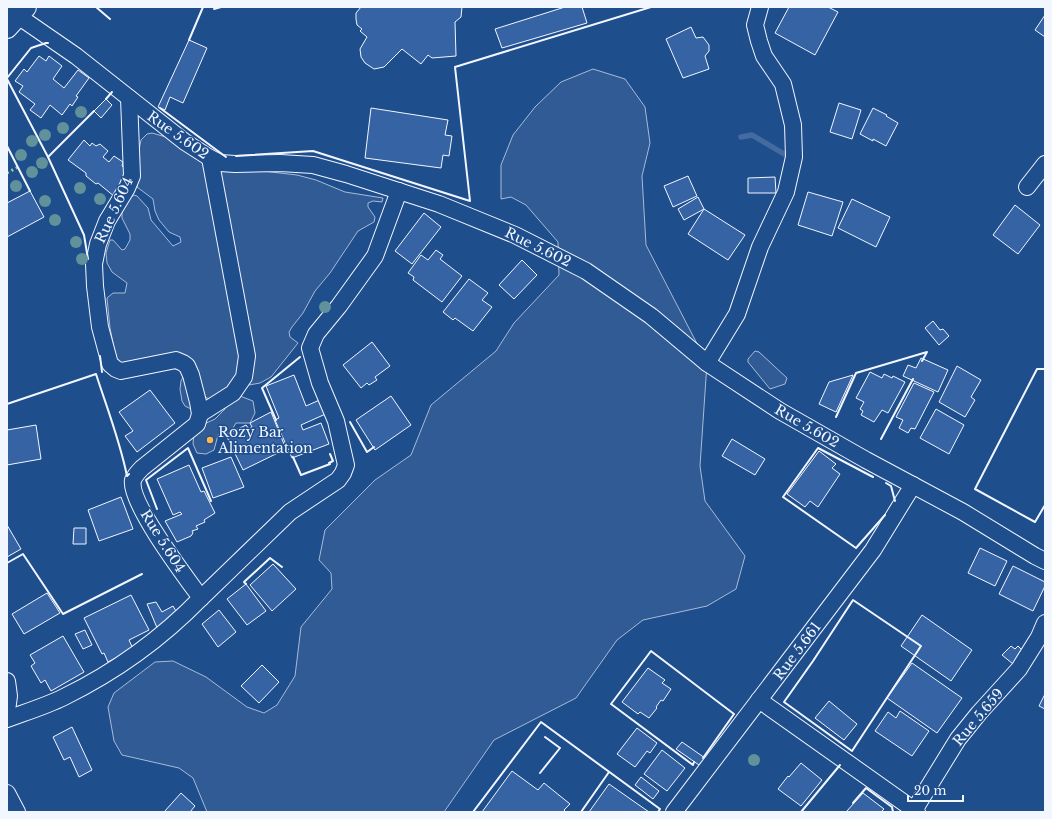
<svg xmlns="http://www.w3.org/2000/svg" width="1052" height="819" viewBox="0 0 1052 819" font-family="'Libre Baskerville',serif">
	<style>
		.built { fill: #305b95; stroke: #a8bbd7 }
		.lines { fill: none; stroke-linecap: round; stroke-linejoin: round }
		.stream { stroke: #446ba0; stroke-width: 5.5 }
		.building { fill: #3563a3; stroke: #f2f6ff }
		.minor-casing { stroke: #f2f6ff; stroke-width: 18 }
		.tertiary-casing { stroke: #f2f6ff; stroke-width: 22 }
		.minor { stroke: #1f4e8c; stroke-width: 16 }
		.tertiary { stroke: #1f4e8c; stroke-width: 20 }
		.hedge { stroke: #97c8a6; stroke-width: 3; stroke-dasharray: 2 3; stroke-linecap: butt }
		.wall { stroke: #f2f6ff; stroke-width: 2 }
		.tree { fill: #61919a }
		.poi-dot { fill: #ffb74d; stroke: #1f4e8c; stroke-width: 1.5 }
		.labels { text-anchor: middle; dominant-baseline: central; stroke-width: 3; stroke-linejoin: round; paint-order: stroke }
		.street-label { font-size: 14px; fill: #f2f6ff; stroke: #1f4e8c }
		.poi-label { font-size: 14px; fill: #f2f6ff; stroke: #1f4e8c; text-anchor: start }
	</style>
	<rect width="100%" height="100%" fill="#1f4e8c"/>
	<g class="built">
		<path d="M593 69 625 79 645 107 650 143 642 176 646 245 707 363 700 466 705 501 745 556 736 589 707 606 643 620 617 640 576 698 494 740 444 812H207L193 778 179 768 122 755 114 741 108 707 114 693 155 662 173 661 206 677 247 707 264 713 277 705 295 676 301 627 332 589 331 573 319 560 325 530 375 480 411 455 431 405 496 351 514 323 559 275 558 242 526 205 511 197 501 199V165L513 135 535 107 561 82Z"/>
		<path d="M152 133 166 137 220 166 297 175 316 180 345 192 383 198 382 202 373 201 368 203V207L375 217 374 222 358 231 330 273 315 291 303 313 292 327 289 332 290 337 298 343 271 377 260 383 249 385 242 391 240 396 253 401 255 413 250 423H236L230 433 218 435 214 450 206 454 197 453 193 444 194 432 200 426 215 419 225 409 224 403 207 398 201 393 194 408 191 409 185 406 182 401 180 389 181 381 186 371 185 365 123 367 116 358 110 328 107 298 113 293H125L127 283 112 272 107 263 106 253 110 240H113L122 250 125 249 130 240V234L122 218V208L126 200 134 195 137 196 148 208 151 220 173 246 181 242 180 237 169 232 159 220 155 211 153 199 137 187 139 176 138 155 141 140 147 134Z"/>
		<path d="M755 351 759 352 787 378 785 384 770 389 748 362V359Z"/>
	</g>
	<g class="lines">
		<path class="stream" d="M741 137 752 135 791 158"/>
	</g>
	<g class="building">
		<path d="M361 7H462L461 17 455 22 456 56 432 58 428 55 421 64 402 49 384 67 374 69 365 63 361 57 360 49 367 37 360 31 362 29 357 25 356 19V13Z"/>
		<path d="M565 7H582L587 23 502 48 495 29Z"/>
		<path d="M789 7H828L838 12 815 55 775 33Z"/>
		<path d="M1045 15V37L1035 30Z"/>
		<path d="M691 27 696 38 703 37 709 45V51L705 56 709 69 683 78 666 39Z"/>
		<path d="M189 40 207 48 183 103 170 97 165 110 158 107Z"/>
		<path d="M39 56 46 61 49 56 62 66 53 79 64 88 78 70 89 78 76 96 78 97 72 106 70 104 62 115 50 105 41 118 30 110 35 104 19 92 23 86 15 81 24 69 27 72Z"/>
		<path d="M106 99 112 105 101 118 94 111Z"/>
		<path d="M839 103 861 110 852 139 830 132Z"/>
		<path d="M371 108 448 120 445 135 452 136 449 156 443 155 441 168 365 158Z"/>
		<path d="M873 108 887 115 886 116 898 123 886 146 873 139V141L860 134Z"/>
		<path d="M84 140 90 146 92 143 96 146 100 144 108 151 103 157 109 162 114 156 123 162 122 166 126 169 124 172 130 178 115 197 98 183 96 184 86 176V173L68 160Z"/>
		<path d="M688 176 697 196 673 207 664 186Z"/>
		<path d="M775 177 776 193H748V178Z"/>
		<path d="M30 191 44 217 7 237V203Z"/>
		<path d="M808 192 843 202 832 236 798 225Z"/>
		<path d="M698 197 704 209 684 220 678 209Z"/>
		<path d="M852 199 890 217 876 247 838 228Z"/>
		<path d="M1015 205 1040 225 1018 254 993 235Z"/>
		<path d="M704 209 745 235 728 260 688 234Z"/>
		<path d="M424 213 441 227 412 264 395 251Z"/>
		<path d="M436 250 443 255 440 259 462 276 442 302 413 280 414 277 408 273 421 255 428 260Z"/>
		<path d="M522 260 537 275 514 299 499 285Z"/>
		<path d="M469 279 488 293 482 300 492 307 473 331 455 318 453 320 443 312Z"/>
		<path d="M933 321 940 330 943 329 949 336 939 345 925 328Z"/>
		<path d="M372 342 390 366 375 377 377 380 369 385 367 383 361 388 343 365Z"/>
		<path d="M921 358 948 370 938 392 903 376 908 365 916 368Z"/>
		<path d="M957 366 981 380 971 397 975 400 965 417 939 402Z"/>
		<path d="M870 372 882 378 884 374 892 378 893 376 905 382 888 413 882 410 874 422 861 415 863 411 860 409 864 402 856 398Z"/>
		<path d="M294 375 306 406 324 398 330 412 301 425 303 430 321 423 329 444 292 458 275 420 279 418 266 386Z"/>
		<path d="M853 375 836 412 819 404 829 382Z"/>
		<path d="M914 383 934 392 915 429 911 428 908 433 899 428 903 420 896 417Z"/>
		<path d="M150 390 175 423 137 452 125 436 133 431 119 412Z"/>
		<path d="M391 396 411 425 375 450 356 420Z"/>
		<path d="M936 409 964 425 949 454 920 438Z"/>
		<path d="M271 412 286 449 243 470 226 435 246 425 249 429 252 427 250 423Z"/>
		<path d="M36 425 41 459 7 465V430Z"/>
		<path d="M732 439 765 459 755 475 722 456Z"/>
		<path d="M819 451 836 464 832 468 840 474 818 507 810 501 805 507 787 494Z"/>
		<path d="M231 457 244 487 213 498 202 468Z"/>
		<path d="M189 465 201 492 204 491 215 513 204 520 205 522 196 526 198 529 192 531 193 533 191 536 177 542 165 521 182 514 180 512 173 515 157 479Z"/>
		<path d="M121 497 133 529 99 541 88 510Z"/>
		<path d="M7 525 21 549 7 557Z"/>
		<path d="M74 528H86V544H73Z"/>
		<path d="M980 548 1007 561 995 586 968 573Z"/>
		<path d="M273 564 296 589 272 611 250 585Z"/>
		<path d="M1013 566 1045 582V586L1033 611 999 594Z"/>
		<path d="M246 584 266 611 247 625 227 599Z"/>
		<path d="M47 593 60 613 24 634 12 614Z"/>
		<path d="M131 595 149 630 129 640 133 649 108 662 104 653 102 654 84 618Z"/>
		<path d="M156 602 162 612 173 606 180 618 158 630 147 604Z"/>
		<path d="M219 610 236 632 218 647 202 624Z"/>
		<path d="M922 615 972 650 951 681 901 646Z"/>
		<path d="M85 630 92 645 83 649 75 634Z"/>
		<path d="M63 636 84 672 51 691 45 680 41 683 31 666 35 663 30 655Z"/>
		<path d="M1011 646 1015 649 1018 646 1024 652 1013 664 1002 655Z"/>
		<path d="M912 663 962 698 937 733 887 698Z"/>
		<path d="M262 665 279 682 259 703 241 686Z"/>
		<path d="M648 668 665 680 662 683 671 689 663 701 661 700 656 707 657 708 649 718 640 712 638 714 622 702Z"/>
		<path d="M1045 694V709L1039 706Z"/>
		<path d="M829 701 857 724 844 740 815 718Z"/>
		<path d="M900 711 929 731 912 756 875 731 888 712 896 718Z"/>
		<path d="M72 727 92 770 79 777 70 757 64 760 53 737Z"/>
		<path d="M637 728 657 743 650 753 647 751 635 767 617 754Z"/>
		<path d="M682 742 705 758 699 765 676 749Z"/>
		<path d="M662 750 685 768 667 791 644 774Z"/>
		<path d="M801 763 822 780 801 806 778 789 788 776 789 777Z"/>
		<path d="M512 771 538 790 544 783 570 804 564 810 566 812H482Z"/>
		<path d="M641 777 659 791 653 799 635 785Z"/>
		<path d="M609 784 649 812H589Z"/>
		<path d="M181 793 195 806 190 812H164Z"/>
		<path d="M863 793 884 809 881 812H846Z"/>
	</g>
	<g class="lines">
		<defs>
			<g id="minor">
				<path d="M7 7 18 16 76 56 185 142 210 158 220 163 235 164 280 163 313 165 346 174 439 204 515 235 586 271 651 316 707 363 780 411 866 460 963 512 1035 556 1045 561"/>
				<path d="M129 98 132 176 127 188 107 221 98 244 94 264 95 286 100 327 110 364 116 369 121 371 176 360 183 363 187 366 191 375 198 402 200 414 197 424 142 468C139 471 135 475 133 480 128 501 187 579 201 598L290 512 338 480 343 473 346 465 336 421 320 383 310 348 316 334 339 306 375 256 399 191"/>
				<path d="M1027 187 1045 164"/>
				<path d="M707 363 737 314 760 247 786 192 794 157 793 125 783 84 764 56 759 41 755 25 760 7"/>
				<path d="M200 414 233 393 244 377 247 356 210 158"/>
				<path d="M7 681 9 696 7 711"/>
				<path d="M759 700 917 812"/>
				<path d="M7 719C26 712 46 706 64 697 115 672 161 639 201 598"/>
				<path d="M7 793 17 812"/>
				<path d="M674 812 873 550 913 485"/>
				<path d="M913 812 958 739 979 713 1019 669 1039 637 1045 623"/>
			</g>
			<path id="tertiary" d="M7 28 26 7"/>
		</defs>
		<use href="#minor" class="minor-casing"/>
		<use href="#tertiary" class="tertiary-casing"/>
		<use href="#minor" class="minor"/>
		<use href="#tertiary" class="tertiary"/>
		<path class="hedge" d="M7 173 18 167"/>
		<g class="wall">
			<path d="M96 7 110 19"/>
			<path d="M214 9 221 7"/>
			<path d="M189 40 203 7"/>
			<path d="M7 78 31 48 46 43H48"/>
			<path d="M7 79 48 157 84 235 88 259"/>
			<path d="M106 99 112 92"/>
			<path d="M160 108 226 157"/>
			<path d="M7 146 30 191"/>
			<path d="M236 156 313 151 470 201 455 67 651 7"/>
			<path d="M48 157 94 111"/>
			<path d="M100 356 102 372"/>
			<path d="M1045 369H1037L975 489 1035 522 1045 505"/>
			<path d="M7 404 96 374C107 408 120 441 127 476L129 474"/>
			<path d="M836 417 856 373 927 352 922 361"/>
			<path d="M276 420 262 388 300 357"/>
			<path d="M350 422 367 452 374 447"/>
			<path d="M881 439 913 379"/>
			<path d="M293 457 301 475 330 464 329 463 333 461 330 454"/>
			<path d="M873 477 818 448 783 497 856 548 885 515"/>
			<path d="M886 483 891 486 895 501"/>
			<path d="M157 509 146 480 188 448 211 501"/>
			<path d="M7 563 23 554 63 614 142 574"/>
			<path d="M246 584 244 582 270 558 282 567"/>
			<path d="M853 600 921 646 852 751 784 702 813 661Z"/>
			<path d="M694 762 693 765 611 704 651 651 734 714 703 758"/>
			<path d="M540 773 560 748 545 737"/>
			<path d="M853 803 866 788 892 807 893 812"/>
			<path d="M473 812 541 722 660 809 658 812"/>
			<path d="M581 812 609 772"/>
			<path d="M801 812 840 765"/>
		</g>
	</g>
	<g class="tree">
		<circle cx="81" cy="112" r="6"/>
		<circle cx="63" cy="128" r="6"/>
		<circle cx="45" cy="135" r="6"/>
		<circle cx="32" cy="141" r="6"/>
		<circle cx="21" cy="155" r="6"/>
		<circle cx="42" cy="163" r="6"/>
		<circle cx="32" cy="172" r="6"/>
		<circle cx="16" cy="186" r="6"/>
		<circle cx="80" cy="188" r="6"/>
		<circle cx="100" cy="199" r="6"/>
		<circle cx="45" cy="201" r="6"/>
		<circle cx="55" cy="220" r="6"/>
		<circle cx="76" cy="242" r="6"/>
		<circle cx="82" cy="259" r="6"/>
		<circle cx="325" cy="307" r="6"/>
		<circle cx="754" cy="760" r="6"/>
	</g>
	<circle class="poi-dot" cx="210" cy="440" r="4"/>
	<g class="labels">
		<g class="street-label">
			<text transform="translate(178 135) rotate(35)">Rue 5.602</text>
			<text transform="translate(114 210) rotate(-65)">Rue 5.604</text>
			<text transform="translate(538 247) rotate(26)">Rue 5.602</text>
			<text transform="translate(807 426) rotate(30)">Rue 5.602</text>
			<text transform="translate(163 541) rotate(58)">Rue 5.604</text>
			<text transform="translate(797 651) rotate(-53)">Rue 5.661</text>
			<text transform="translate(978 717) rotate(-50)">Rue 5.659</text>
		</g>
		<g class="poi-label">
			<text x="218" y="432">Rozy Bar<tspan x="218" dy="16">Alimentation</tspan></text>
		</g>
	</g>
	<rect width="1052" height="819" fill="none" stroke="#f2f6ff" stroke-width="16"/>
	<path d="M908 795v6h55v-6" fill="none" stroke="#f2f6ff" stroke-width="2"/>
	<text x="914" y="795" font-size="12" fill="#f2f6ff" stroke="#1f4e8c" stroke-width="3" paint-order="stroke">20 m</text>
</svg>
